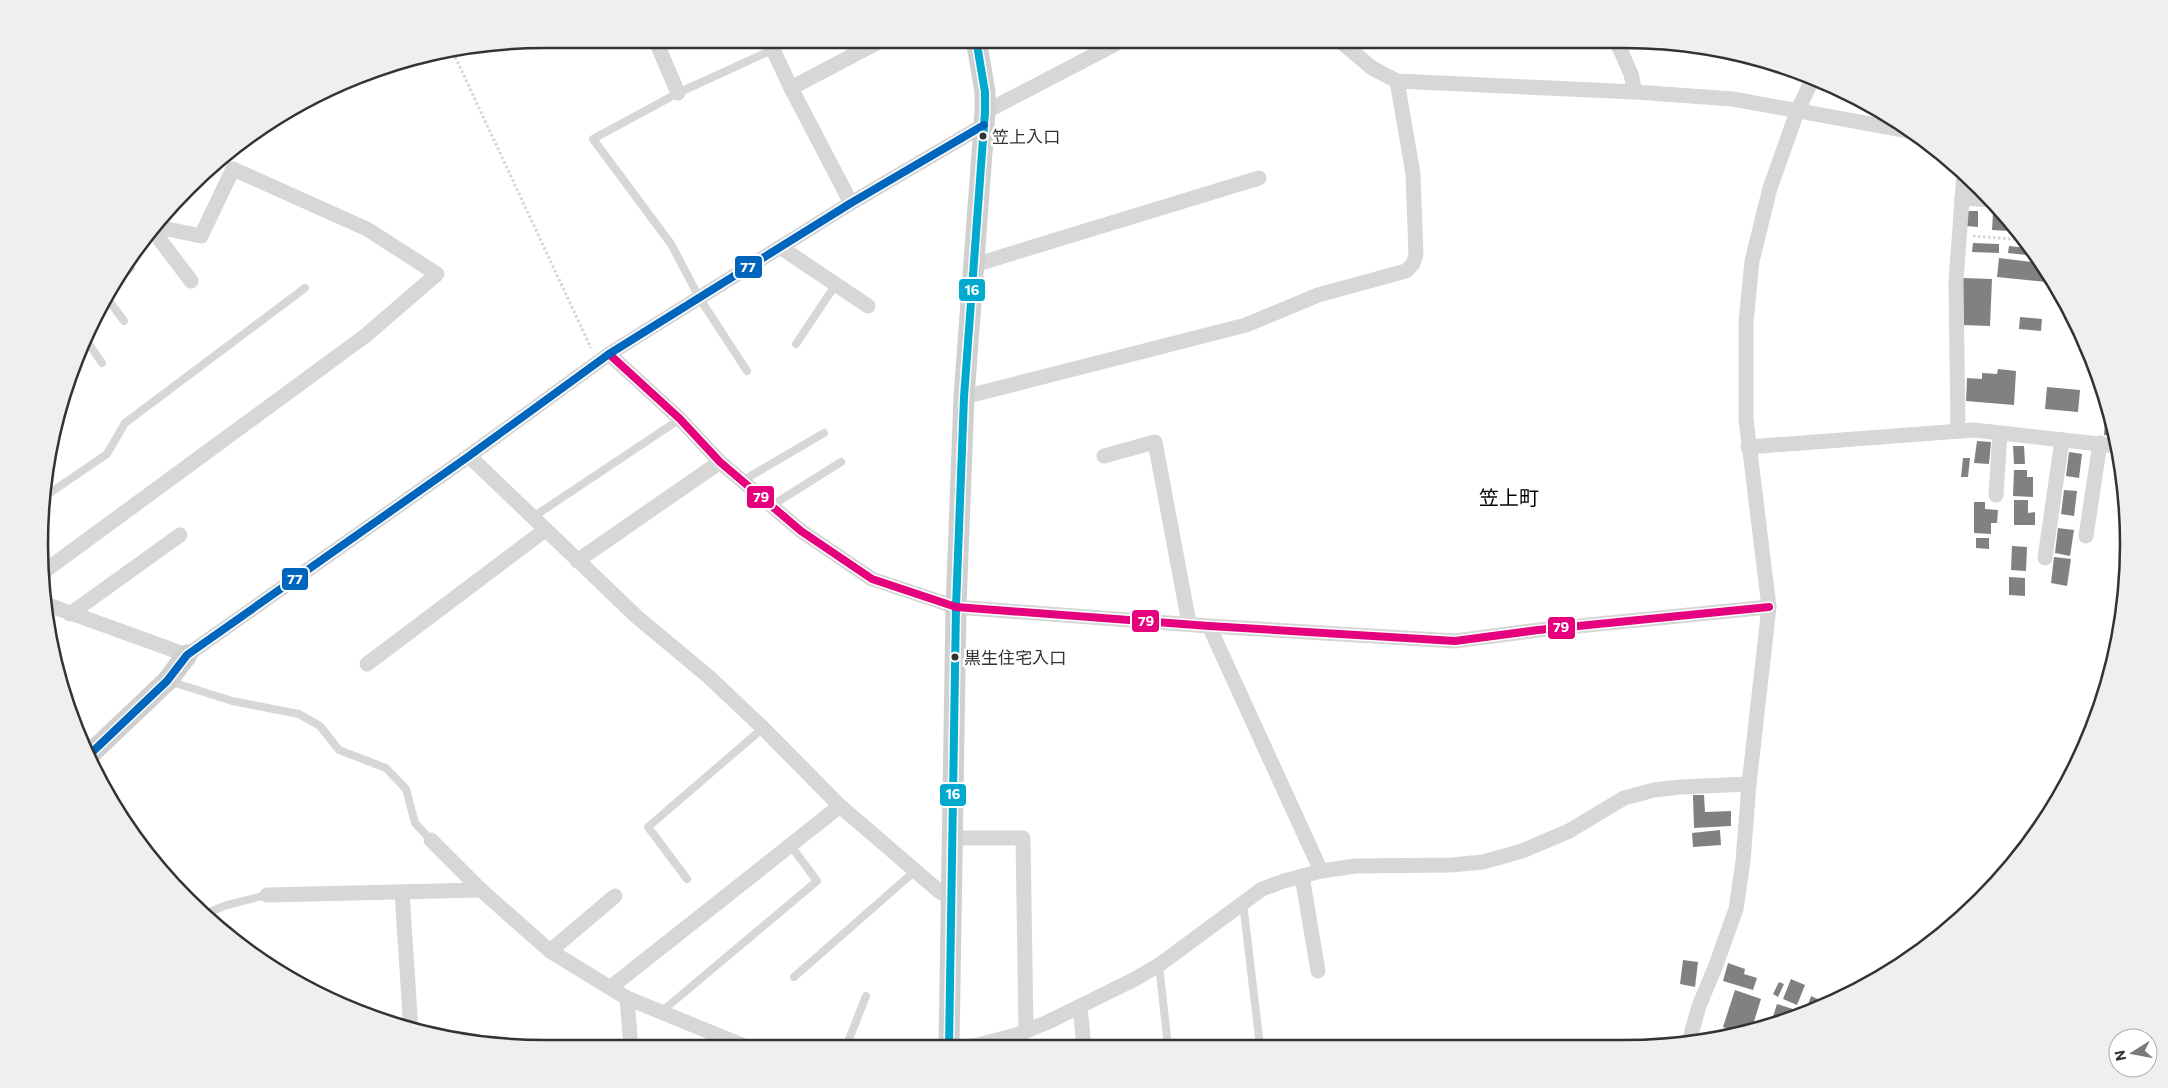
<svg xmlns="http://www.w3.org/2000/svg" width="2168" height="1088" viewBox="0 0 2168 1088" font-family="Commissioner,'Noto Sans JP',sans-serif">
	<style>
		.building { fill: #818181 }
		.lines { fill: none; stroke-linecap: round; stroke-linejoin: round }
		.path { stroke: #d6d6d6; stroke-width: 3; stroke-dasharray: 2.5 2.5; stroke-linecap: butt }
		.lane { stroke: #d7d7d7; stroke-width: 8 }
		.street { stroke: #d7d7d7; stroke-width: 15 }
		.secondary { stroke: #d0d0d0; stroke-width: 21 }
		.bus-1-casing { stroke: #fff; stroke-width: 11 }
		.bus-2-casing { stroke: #fff; stroke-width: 11 }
		.bus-3-casing { stroke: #fff; stroke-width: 11 }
		.bus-1 { stroke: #00a9ce; stroke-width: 8 }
		.bus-2 { stroke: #e5007d; stroke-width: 8 }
		.bus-3 { stroke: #0065bd; stroke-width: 8 }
		.bus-dot { fill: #333; stroke: #fff; stroke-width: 2 }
		.labels { text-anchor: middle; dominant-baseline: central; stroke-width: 5; stroke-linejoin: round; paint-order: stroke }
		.bus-label { font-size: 17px; fill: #333; stroke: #fff; text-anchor: start }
		.quarter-label { font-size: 20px; fill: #000; stroke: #fff }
		.rim { fill: none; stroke: #333; stroke-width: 2.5 }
		.line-badge { stroke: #fff; stroke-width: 2 }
		.badge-label { font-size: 14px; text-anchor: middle; font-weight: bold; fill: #fff }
	</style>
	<rect width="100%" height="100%" fill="#fff"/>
	<g class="building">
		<path d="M1967 211H1978V227L1967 226Z"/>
		<path d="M1993 213 2006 214 2010 220V231L1992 230Z"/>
		<path d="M1973 243 1999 244V253L1972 252Z"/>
		<path d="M2009 246 2027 248 2026 255 2008 253Z"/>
		<path d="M1999 258 2041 263 2047 271 2046 282 1997 277Z"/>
		<path d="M1963 278 1992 279 1990 326 1962 325Z"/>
		<path d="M2020 317 2042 319 2041 331 2019 329Z"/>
		<path d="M1998 369 2016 371 2014 405 1966 401 1967 378 1982 379V373L1997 374Z"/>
		<path d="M2047 387 2080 390 2078 412 2045 409Z"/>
		<path d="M2105 423H2112L2115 436 2104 435Z"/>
		<path d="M1977 441 1991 442 1989 464 1974 463Z"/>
		<path d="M2013 446H2024L2025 464H2014Z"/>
		<path d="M2069 452 2082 454 2079 478 2066 476Z"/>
		<path d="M1963 458H1970L1968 477H1961Z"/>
		<path d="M2014 470H2027V477H2033V497L2013 496Z"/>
		<path d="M2064 490 2077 491 2074 516 2061 514Z"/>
		<path d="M2014 500H2028V513L2035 512V525H2014Z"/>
		<path d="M1974 502H1985V509L1998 510 1997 523H1991V534L1974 533Z"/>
		<path d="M2058 528 2074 530 2070 556 2055 553Z"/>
		<path d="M1976 538H1989V549L1976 548Z"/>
		<path d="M2012 546 2027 547 2026 571 2011 570Z"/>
		<path d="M2054 557 2071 559 2067 586 2051 583Z"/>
		<path d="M2009 577 2025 578V596L2009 595Z"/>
		<path d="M1693 795H1704L1705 812 1731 811V826L1694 828Z"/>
		<path d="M1720 830 1721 845 1693 847 1692 833Z"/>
		<path d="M1683 960 1698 962 1695 987 1680 984Z"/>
		<path d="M1728 963 1745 969 1744 974 1757 978 1753 990 1723 981Z"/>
		<path d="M1791 979 1805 985 1797 1005 1783 999Z"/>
		<path d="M1779 982 1784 984 1778 997 1773 994Z"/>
		<path d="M1735 990 1761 999 1752 1028 1737 1032 1723 1027Z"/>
		<path d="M1811 996 1822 1001 1818 1010 1812 1012 1806 1010Z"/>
		<path d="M1777 1004 1796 1010 1794 1017 1771 1023Z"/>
	</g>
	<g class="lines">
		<g class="path">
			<path d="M451 48 591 348"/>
			<path d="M1973 236 2025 240"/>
		</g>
		<g class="lane">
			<path d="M115 280 131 268"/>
			<path d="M106 297 124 321"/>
			<path d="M84 337 102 363"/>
			<path d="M796 344 836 284"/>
			<path d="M747 371 700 299 671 244 593 139 678 93 772 50"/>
			<path d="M744 480 824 433"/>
			<path d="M41 499 107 454 125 423 305 288"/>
			<path d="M771 506 841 462"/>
			<path d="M533 517 680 419"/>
			<path d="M169 681 232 701 299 714 320 726 339 750 386 768 406 789 415 823 431 840"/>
			<path d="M687 879 648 827 763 728"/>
			<path d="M1243 903 1260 1046"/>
			<path d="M202 915 227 905 267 895"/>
			<path d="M1159 965 1168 1046"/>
			<path d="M794 977 915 871"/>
			<path d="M661 1012 817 881 791 846"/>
			<path d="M846 1047 866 996"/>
		</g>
		<g class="street">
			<path d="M655 39 678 93"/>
			<path d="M768 39 791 88 851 203"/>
			<path d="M1339 40 1372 68 1397 81 1635 92 1733 99 1914 132"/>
			<path d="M1616 40 1631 74 1635 92"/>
			<path d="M791 88 884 39"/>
			<path d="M985 112 1125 39"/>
			<path d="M1962 198 1992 200"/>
			<path d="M151 228 191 281"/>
			<path d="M780 247 868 306"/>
			<path d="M974 265 1259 178"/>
			<path d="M609 354 680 419 720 462 801 531 872 579 956 607 1209 626 1455 641 1538 630 1769 607"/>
			<path d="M964 397 1246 325 1318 295 1406 271 1413 264 1416 255 1413 174 1397 81"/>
			<path d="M1958 430 1956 281 1964 173"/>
			<path d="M1748 447 1974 430 2117 446"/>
			<path d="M469 456 637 617 709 677 763 728 840 806 940 892 952 897"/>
			<path d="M1104 456 1155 442 1189 623"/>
			<path d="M1996 495 2000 433"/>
			<path d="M2086 536 2100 443"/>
			<path d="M2045 558 2062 440"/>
			<path d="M577 561 720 462"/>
			<path d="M42 573 365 336 437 274 367 229 233 169 201 236 153 226"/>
			<path d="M43 603 187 655 469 456 609 354 851 203 984 125"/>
			<path d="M70 614 180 535"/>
			<path d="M1209 626 1321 871"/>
			<path d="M367 664 545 530"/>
			<path d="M952 838H1023L1026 1029"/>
			<path d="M431 840 481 890 550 951 627 998 749 1048"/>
			<path d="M1302 876 1318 971"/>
			<path d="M402 892 411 1031"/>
			<path d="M267 895 481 890"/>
			<path d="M550 951 615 896"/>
			<path d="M611 987 840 806"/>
			<path d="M627 998 631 1048"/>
			<path d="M1080 1007 1084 1047"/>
			<path d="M1688 1045 1699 1006 1716 965 1736 909 1743 861 1749 784 1769 607 1746 419V322L1752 261 1770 188 1797 112 1813 78"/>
			<path d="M970 1047 1016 1035 1048 1022 1135 979 1159 965 1262 889 1284 881 1321 871 1356 866 1451 865 1483 862 1522 851 1569 831 1624 798 1654 790 1680 787 1749 784"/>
		</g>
		<g class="secondary">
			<path d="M87 757 167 681 187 655"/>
			<path d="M949 1047 956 607 964 397 985 112V92L976 39"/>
		</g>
		<defs>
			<path id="bus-1" d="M949 1047 956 607 964 397 985 112V92L976 39"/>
			<path id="bus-2" d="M609 354 680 419 720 462 801 531 872 579 956 607 1209 626 1455 641 1538 630 1769 607"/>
			<path id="bus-3" d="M87 757 167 681 187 655 469 456 609 354 851 203 984 125"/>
		</defs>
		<use href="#bus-1" class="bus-1-casing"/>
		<use href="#bus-2" class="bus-2-casing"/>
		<use href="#bus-3" class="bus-3-casing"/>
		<use href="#bus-1" class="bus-1"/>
		<use href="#bus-2" class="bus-2"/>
		<use href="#bus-3" class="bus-3"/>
	</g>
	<g class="bus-dot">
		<circle cx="983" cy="136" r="4.5"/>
		<circle cx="955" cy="657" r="4.5"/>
	</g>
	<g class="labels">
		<g class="bus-label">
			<text x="992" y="136">笠上入口</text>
			<text x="964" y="657">黒生住宅入口</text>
		</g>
		<g class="quarter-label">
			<text x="1509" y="497">笠上町</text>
		</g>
	</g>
	<path d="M0 0H2168V1088H0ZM544 48H1624A496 496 0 0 1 2120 544V544A496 496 0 0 1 1624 1040H544A496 496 0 0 1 48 544V544A496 496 0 0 1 544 48Z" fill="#efefef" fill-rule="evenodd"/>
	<path class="rim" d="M544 48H1624A496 496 0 0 1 2120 544V544A496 496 0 0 1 1624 1040H544A496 496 0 0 1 48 544V544A496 496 0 0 1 544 48Z"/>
	<g class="line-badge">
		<rect x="734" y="255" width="29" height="24" rx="5" fill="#0065bd"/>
		<rect x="958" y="278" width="28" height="24" rx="5" fill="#00a9ce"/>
		<rect x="746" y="485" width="29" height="24" rx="5" fill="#e5007d"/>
		<rect x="281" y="567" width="28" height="24" rx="5" fill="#0065bd"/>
		<rect x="1131" y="609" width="29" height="24" rx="5" fill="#e5007d"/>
		<rect x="1547" y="616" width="29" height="24" rx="5" fill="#e5007d"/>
		<rect x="939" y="783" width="28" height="24" rx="5" fill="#00a9ce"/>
	</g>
	<g class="badge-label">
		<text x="748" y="272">77</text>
		<text x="972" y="295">16</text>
		<text x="761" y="502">79</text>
		<text x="295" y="584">77</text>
		<text x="1146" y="626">79</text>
		<text x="1561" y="632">79</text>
		<text x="953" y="799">16</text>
	</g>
	<g transform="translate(2133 1053) rotate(259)"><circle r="24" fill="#ffffff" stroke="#adadad"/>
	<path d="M0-4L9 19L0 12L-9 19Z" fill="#7a7a7a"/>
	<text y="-8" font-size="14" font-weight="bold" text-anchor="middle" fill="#333333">N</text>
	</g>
</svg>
